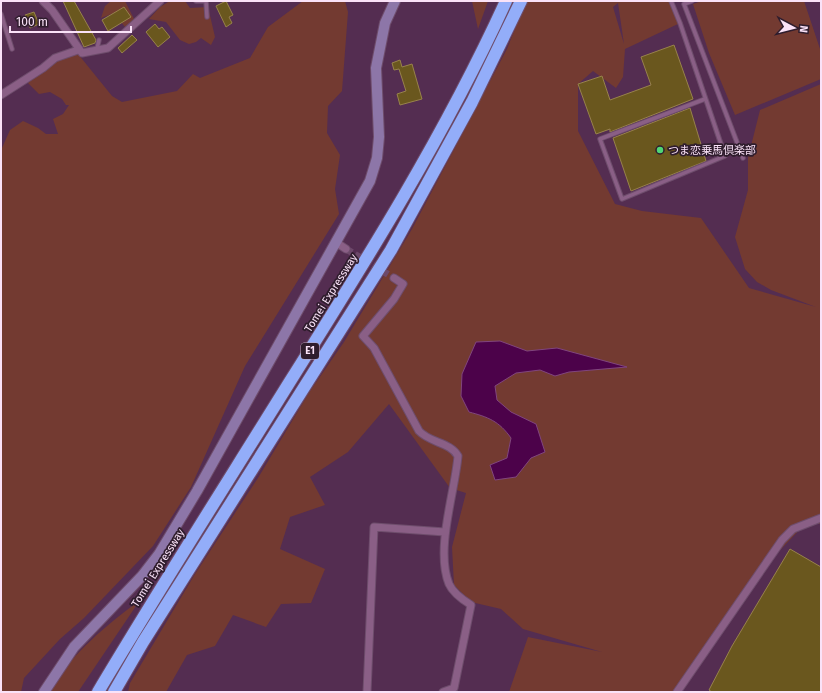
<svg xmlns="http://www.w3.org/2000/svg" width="822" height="693" viewBox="0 0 822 693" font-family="'Fira Sans','Noto Sans JP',sans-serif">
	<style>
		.green { fill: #733a31; fill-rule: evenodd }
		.water { fill: #4c024a; stroke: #80457e }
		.building { fill: #6a571e; stroke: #97824b }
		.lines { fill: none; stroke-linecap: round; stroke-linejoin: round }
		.street-tunnel { stroke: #6d486a; stroke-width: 7; stroke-dasharray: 7 3.5; stroke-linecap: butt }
		.lane-casing { stroke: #6e4d6c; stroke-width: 5.5 }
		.street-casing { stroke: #6e4d6c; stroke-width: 9 }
		.secondary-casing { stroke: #6e4d6c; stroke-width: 12 }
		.highway-casing { stroke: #6e4d6c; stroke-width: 14 }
		.lane { stroke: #8a5f86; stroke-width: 3.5 }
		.street { stroke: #8a5f86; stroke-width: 7 }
		.secondary { stroke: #8d76a8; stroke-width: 10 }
		.highway { stroke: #93adf9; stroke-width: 12 }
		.poi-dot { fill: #4fd675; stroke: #2f1d2d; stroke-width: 1.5 }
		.labels { text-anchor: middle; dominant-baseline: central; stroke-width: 3.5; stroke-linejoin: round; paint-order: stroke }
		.shield { fill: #2f1d2d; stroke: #bda7bb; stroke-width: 1 }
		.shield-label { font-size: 10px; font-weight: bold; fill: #fae2f8 }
		.poi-label { font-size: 11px; fill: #fae2f8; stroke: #2f1d2d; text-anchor: start }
		.street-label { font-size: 11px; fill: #fae2f8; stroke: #2f1d2d }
	</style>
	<rect width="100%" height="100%" fill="#542d51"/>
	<g class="green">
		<path d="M111 1H125L135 21 125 27 114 13 101 18 105 6Z"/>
		<path d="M170 1H185L190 8 208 7 215 37 211 45 201 38 196 42 189 44 180 40 166 22 149 19 160 7Z"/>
		<path d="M303 1H345L348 12 342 91 328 106 327 133 340 155 335 189 339 214 245 366 191 487 153 546 84 618 60 639 24 678 21 692H1V147L2 148 10 130 23 121 38 128 46 134H58L53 119 63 114 69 105H66L62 99 50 92 39 94 28 83C47 62 51 59 78 54L112 96 122 102 177 91 193 74 200 78 250 58 268 27Z"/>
		<path d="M472 1H488L478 29Z"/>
		<path d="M526 1H671L680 23 625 49 623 77 616 88 593 71 578 84V131L615 204 642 211 701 218 749 288 816 307 771 290 757 282 745 269 735 237 748 190V158L760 110 821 84V524L807 522 763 568 677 692H509L528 637 602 652 523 629 501 609 471 602 454 585 452 547 466 493 450 488 389 404 348 452 310 477 325 505 290 517 280 549 325 569 311 603 281 604 266 627 233 615 215 646 187 655 166 692H128L130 683 195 574 258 478 310 391 344 342 412 229 507 49ZM618 3 624 44 613 7Z"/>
		<path d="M702 1H804L821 52V79L735 115 709 53 693 4Z"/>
		<path d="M140 600 78 692H50C71 653 106 626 140 600Z"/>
	</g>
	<path class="water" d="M500 341 527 351 557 348 627 367 569 372 555 376 540 370 516 373 495 386 497 400 511 412 536 424 545 452 531 458 516 477 495 480 490 465 507 458 511 438C499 421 488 417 469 412L461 396 462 374 476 342Z"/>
	<g class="building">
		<path d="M63 1H74L96 40 95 43 84 47Z"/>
		<path d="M226 1 233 15 229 17 232 23 226 27 216 6Z"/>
		<path d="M124 7 131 17 108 31 102 20Z"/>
		<path d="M34 12 39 24 30 28 25 15Z"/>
		<path d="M155 24 159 29 162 27 170 37 158 47 146 32Z"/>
		<path d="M132 35 137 40 122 53 118 48Z"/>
		<path d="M674 45 693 99 610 132V129L596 134 578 84 602 76 610 100 651 85 641 57Z"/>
		<path d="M400 60 402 67 412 64 422 99 400 105 397 94 406 91 399 69 394 70 392 63Z"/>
		<path d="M690 108 706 161 631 191 613 138Z"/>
		<path d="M790 549 821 567V692H712L709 690 732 646Z"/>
	</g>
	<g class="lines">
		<path class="street-tunnel" d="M346 249 394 278"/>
		<defs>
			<g id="lane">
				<path d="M196 1H205"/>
				<path d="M206 1 207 17"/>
				<path d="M671 1 680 23 725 156 622 199 600 139 705 99"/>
				<path d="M692 1 684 4 743 158"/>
				<path d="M1 14 12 49"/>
				<path d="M97 49 99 40"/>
			</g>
			<g id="street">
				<path d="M43 1 52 10 82 53 108 48 160 1"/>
				<path d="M1 95 43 68 55 58 78 50"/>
				<path d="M337 243 346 249"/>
				<path d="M394 278 403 284 394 299 363 336 374 348 419 431C430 443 450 442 458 456 455 492 435 549 449 584 453 593 463 600 471 605L454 688 443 692"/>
				<path d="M367 692 374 527 445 532"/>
				<path d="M677 692 782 540 793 529 821 518"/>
			</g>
			<path id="secondary" d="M44 692 74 647 142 576 159 554 197 491 370 181 377 158 379 137 376 68 385 23 395 1"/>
			<g id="highway">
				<path d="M98 692C160 588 225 486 289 383 367 259 445 135 506 1"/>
				<path d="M114 692 143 642 391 250 472 102 521 1"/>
			</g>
		</defs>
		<use href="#lane" class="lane-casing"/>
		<use href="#street" class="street-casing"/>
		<use href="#secondary" class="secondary-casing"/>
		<use href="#highway" class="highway-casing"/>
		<use href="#lane" class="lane"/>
		<use href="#street" class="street"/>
		<use href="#secondary" class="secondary"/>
		<use href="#highway" class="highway"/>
	</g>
	<circle class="poi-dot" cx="660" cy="150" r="4"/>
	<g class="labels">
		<rect class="shield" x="301" y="343" width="18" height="16" rx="3"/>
		<g class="shield-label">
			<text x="310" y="351">E1</text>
		</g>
		<g class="poi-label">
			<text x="668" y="150">つま恋乗馬倶楽部</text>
		</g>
		<g class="street-label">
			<text transform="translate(331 293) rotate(-58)">Tomei Expressway</text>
			<text transform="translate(158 568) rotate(-58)">Tomei Expressway</text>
		</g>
	</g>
	<rect width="822" height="693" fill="none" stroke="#fae2f8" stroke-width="4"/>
	<g transform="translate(794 28) rotate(97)" stroke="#2f1d2d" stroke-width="3" paint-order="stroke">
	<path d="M0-3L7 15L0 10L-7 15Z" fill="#fae2f8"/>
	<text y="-6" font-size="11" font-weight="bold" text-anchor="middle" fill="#fae2f8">N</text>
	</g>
	<path d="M10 26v6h121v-6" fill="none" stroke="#fae2f8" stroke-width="2"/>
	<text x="16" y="26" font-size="12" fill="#fae2f8" stroke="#2f1d2d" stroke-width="3" paint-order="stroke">100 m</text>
</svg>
